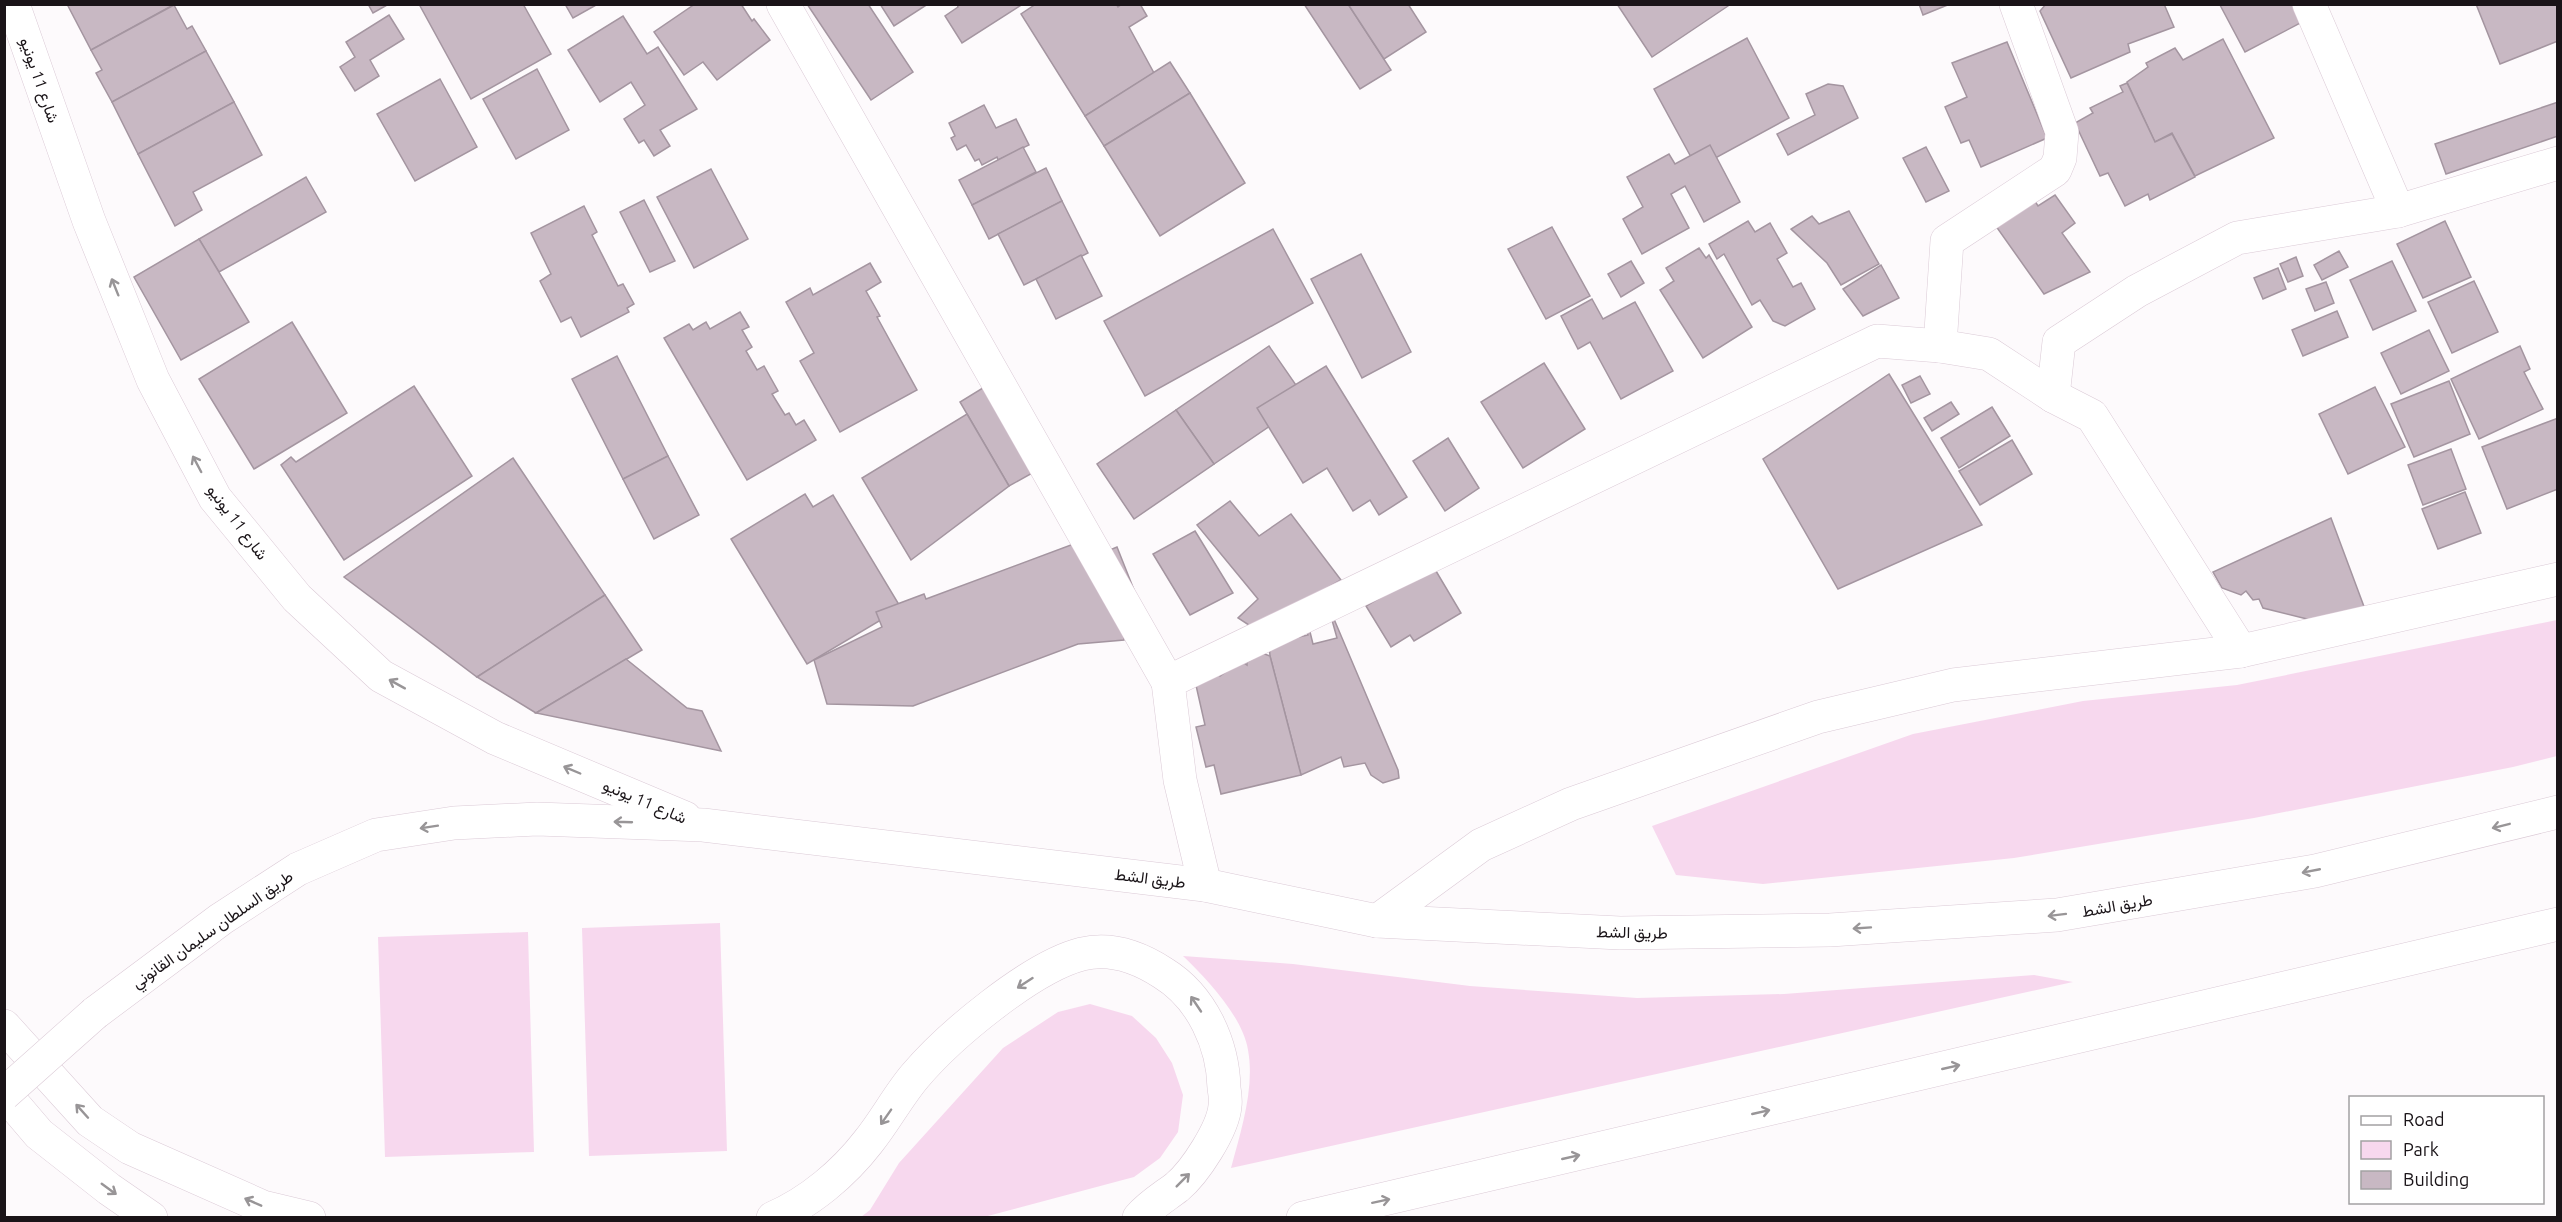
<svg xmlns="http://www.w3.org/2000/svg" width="2562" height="1222" viewBox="0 0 2562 1222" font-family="Ubuntu,Vazirmatn,sans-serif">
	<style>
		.green { fill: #f7d8ee }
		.building { fill: #c8b8c3; stroke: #a495a0; stroke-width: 1.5; fill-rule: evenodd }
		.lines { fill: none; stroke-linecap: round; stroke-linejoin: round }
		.minor-casing { stroke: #dbcad6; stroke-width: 34 }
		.trunk-casing { stroke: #dbcad6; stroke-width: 34 }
		.minor { stroke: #fff; stroke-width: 33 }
		.trunk { stroke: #fff; stroke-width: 33 }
		.trunk-bridge-casing { stroke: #dbcad6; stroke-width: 34; stroke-linecap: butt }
		.trunk-bridge { stroke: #fff; stroke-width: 33 }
		.oneway { stroke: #989597 }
		.labels { text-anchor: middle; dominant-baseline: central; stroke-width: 4.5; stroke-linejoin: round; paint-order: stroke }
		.street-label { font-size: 16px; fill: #1a1418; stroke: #fff }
	</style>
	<rect width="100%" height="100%" fill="#fdfafc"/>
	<g class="green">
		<path d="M2557 620V756L2513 767 2254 818 2014 858 1763 884 1676 875 1652 826 1913 734 2083 701 2237 685Z"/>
		<path d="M720 923 727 1151 589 1156 582 928Z"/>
		<path d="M528 932 534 1152 385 1157 378 937Z"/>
		<path d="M1183 956 1293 964 1470 986 1637 998 1784 994 2034 975 2073 982 1231 1168C1241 1131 1255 1088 1248 1050 1243 1017 1206 978 1183 956Z"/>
		<path d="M1090 1004 1132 1016 1156 1038 1172 1063 1183 1095 1178 1132 1160 1158 1134 1177 984 1217H861L870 1210 899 1163 1003 1048 1058 1012Z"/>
	</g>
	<g class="building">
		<path d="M67 4H175L91 50Z"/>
		<path d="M368 4H389L373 13Z"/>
		<path d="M419 4H523L551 54 471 99Z"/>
		<path d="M565 4H598L573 18Z"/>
		<path d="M695 4H741L752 21 754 19 770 40 717 80 703 62 684 75 654 32Z"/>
		<path d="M807 4H868L913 72 871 100Z"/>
		<path d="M880 4H928L894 26Z"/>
		<path d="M957 4H1023L962 43 945 16 958 7Z"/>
		<path d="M1036 4H1116L1118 7 1122 4H1140L1147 16 1129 27 1154 73 1085 116 1021 14Z"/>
		<path d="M1304 4H1348L1391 70 1360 89Z"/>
		<path d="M1348 4H1408L1426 32 1384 59Z"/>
		<path d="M1617 4H1726L1728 6 1652 57Z"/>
		<path d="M1919 4H1950L1923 15Z"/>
		<path d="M2046 4H2164L2174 27 2128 44 2130 52 2071 78 2040 11Z"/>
		<path d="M2301 4 2308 19 2245 52 2220 5Z"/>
		<path d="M2476 4H2558V41L2500 64Z"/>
		<path d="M174 5 187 29 192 26 206 51 112 102 96 73 102 70 91 50Z"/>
		<path d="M389 15 404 39 370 60 379 76 355 91 340 67 355 57 346 42Z"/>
		<path d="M623 16 647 54 658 47 697 109 660 130 670 146 654 156 644 140 639 143 624 119 645 105 631 82 600 102 568 50Z"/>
		<path d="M1747 38 1789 118 1697 168 1654 89Z"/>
		<path d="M2223 39 2274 138 2195 176 2172 133 2155 142 2127 82 2148 67 2146 63 2175 48 2183 60Z"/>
		<path d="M2007 42 2047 138 1981 167 1969 140 1961 143 1945 107 1967 97 1952 63Z"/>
		<path d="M206 51 234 102 138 154 112 102Z"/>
		<path d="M1170 62 1190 93 1104 146 1085 116Z"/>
		<path d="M537 69 569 130 516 159 483 99Z"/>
		<path d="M440 79 477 147 415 181 377 114Z"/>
		<path d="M2127 83 2155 142 2172 134 2195 177 2150 200 2148 194 2125 206 2108 173 2100 176 2075 123 2093 113 2090 108 2123 92 2120 86Z"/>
		<path d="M1828 84 1843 86 1858 118 1788 155 1777 134 1815 115 1806 94Z"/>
		<path d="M1190 93 1245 183 1160 236 1104 146Z"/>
		<path d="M234 102 262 155 193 192 202 210 175 226 138 154Z"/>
		<path d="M2558 102V136L2446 174 2435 144Z"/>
		<path d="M984 105 996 128 1016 119 1029 145 998 160 997 157 982 165 979 159 975 161 966 145 957 150 951 138 955 136 949 123Z"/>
		<path d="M1710 145 1740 202 1704 222 1685 186 1671 194 1689 228 1642 254 1623 219 1643 207 1627 177 1669 154 1675 164Z"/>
		<path d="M1023 147 1036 172 972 205 959 180Z"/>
		<path d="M1926 147 1949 191 1926 202 1903 158Z"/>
		<path d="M1046 168 1062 201 989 239 972 205Z"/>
		<path d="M711 169 748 239 694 268 657 197Z"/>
		<path d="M306 177 326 212 219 272 199 239Z"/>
		<path d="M2055 195 2075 223 2062 233 2090 272 2044 294 1993 222 2033 198 2038 206Z"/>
		<path d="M644 200 675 261 650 272 620 212Z"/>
		<path d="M1062 201 1088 253 1024 285 998 234Z"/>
		<path d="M584 206 597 232 592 235 618 286 623 284 634 304 627 308 629 312 581 337 571 317 561 322 540 281 551 274 531 233Z"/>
		<path d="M1849 211 1879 264 1841 285 1827 263 1791 229 1812 216 1819 224Z"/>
		<path d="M1748 221 1755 232 1770 223 1787 253 1777 259 1793 287 1801 283 1815 309 1785 326 1773 321 1760 300 1752 305 1724 254 1717 259 1709 244Z"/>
		<path d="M2445 221 2471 277 2423 298 2397 244Z"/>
		<path d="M1552 227 1590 296 1546 319 1508 249Z"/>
		<path d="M1273 229 1313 303 1145 396 1104 321Z"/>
		<path d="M199 239 249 322 181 360 134 277Z"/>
		<path d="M1699 248 1706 258 1709 255 1752 327 1703 358 1660 290 1674 281 1666 268Z"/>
		<path d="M2339 251 2348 267 2322 280 2314 265Z"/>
		<path d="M1361 254 1411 352 1362 378 1311 279Z"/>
		<path d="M1081 255 1102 296 1056 319 1036 279Z"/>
		<path d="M2296 257 2303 276 2288 282 2280 264Z"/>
		<path d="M1631 261 1644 283 1621 297 1608 274Z"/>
		<path d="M2392 261 2416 311 2373 330 2350 280Z"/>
		<path d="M870 263 881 282 866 291 880 316 877 317 917 390 840 432 800 361 814 353 786 302 810 288 813 295Z"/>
		<path d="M1881 265 1899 298 1863 316 1843 289Z"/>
		<path d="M2278 268 2286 289 2263 299 2254 278Z"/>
		<path d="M2474 281 2498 332 2452 353 2428 302Z"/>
		<path d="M2326 282 2334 303 2315 311 2306 289Z"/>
		<path d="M1592 299 1603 319 1635 302 1673 371 1621 399 1590 342 1578 349 1561 316Z"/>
		<path d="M2337 311 2348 337 2303 356 2292 330Z"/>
		<path d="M740 312 749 327 742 330 752 347 746 351 757 370 764 366 778 391 772 394 785 415 789 413 796 425 804 420 816 440 747 480 664 338 689 324 693 330 706 322 710 329Z"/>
		<path d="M292 322 347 413 254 469 199 379Z"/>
		<path d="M2429 330 2449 371 2401 394 2381 353Z"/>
		<path d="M1269 346 1307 401 1214 464 1176 410Z"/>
		<path d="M2520 346 2530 369 2524 372 2543 409 2479 439 2451 379Z"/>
		<path d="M617 356 668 456 623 479 572 379Z"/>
		<path d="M1544 363 1585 429 1523 468 1481 402Z"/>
		<path d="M1326 366 1407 497 1379 515 1370 500 1353 511 1327 468 1303 483 1257 408Z"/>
		<path d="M1889 374 1982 525 1838 589 1763 459Z"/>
		<path d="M1920 376 1930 394 1911 403 1902 385Z"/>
		<path d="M2449 381 2470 434 2414 457 2391 404Z"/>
		<path d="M414 386 472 476 344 560 281 465 291 457 296 462Z"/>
		<path d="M986 386 1036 471 1009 486 960 402Z"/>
		<path d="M2375 387 2405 447 2348 474 2319 414Z"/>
		<path d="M1951 402 1959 414 1932 431 1924 418Z"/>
		<path d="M1992 407 2010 436 1959 468 1941 438Z"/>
		<path d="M1176 410 1214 464 1134 519 1097 464Z"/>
		<path d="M967 414 1009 486 911 560 862 478Z"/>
		<path d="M2558 418V489L2507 509 2482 447Z"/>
		<path d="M1448 438 1479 488 1445 511 1413 461Z"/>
		<path d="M2012 440 2032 474 1980 505 1959 471Z"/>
		<path d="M2451 449 2466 489 2423 505 2408 465Z"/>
		<path d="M668 456 699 515 654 539 623 479Z"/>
		<path d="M513 458 605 595 477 677 344 577Z"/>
		<path d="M2465 492 2481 533 2438 549 2422 509Z"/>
		<path d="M805 494 813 507 833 495 901 608 807 664 731 539Z"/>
		<path d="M1230 501 1259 536 1291 514 1341 580 1255 629 1238 618 1258 599 1197 525Z"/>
		<path d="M2331 518 2366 612 2315 621 2263 608 2259 599 2253 600 2246 591 2241 595 2222 588 2213 572Z"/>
		<path d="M1195 531 1233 593 1190 615 1153 554Z"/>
		<path d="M1087 539 1093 557 1117 547 1144 615 1125 623 1124 640 1078 644 913 706 827 704 814 660 882 627 876 612 924 594 926 599Z"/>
		<path d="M1433 566 1461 613 1414 641 1410 635 1391 647 1366 606Z"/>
		<path d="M605 595 642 650 536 713 477 677Z"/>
		<path d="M1331 612 1398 770 1399 778 1383 783 1371 775 1365 763 1344 767 1341 757 1301 775 1270 656 1269 644 1308 635 1304 619ZM1330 613 1337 638 1313 644 1307 620Z"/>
		<path d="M1262 653 1270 656 1301 775 1221 794 1214 765 1206 767 1196 727 1205 725 1195 681 1215 672 1220 676 1241 661 1247 665V662Z"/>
		<path d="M626 659 687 708 702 711 721 751 536 713Z"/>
	</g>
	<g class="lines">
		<defs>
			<g id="minor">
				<path d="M783 4 1168 682"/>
				<path d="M2309 4 2398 211"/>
				<path d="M1940 346 1947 241 2055 170 2060 158 2062 132 2016 4"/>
				<path d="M2053 396 2059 342 2137 291 2237 238 2398 211 2558 163"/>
				<path d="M1205 885 1180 780 1168 682 1877 341 1940 346 1989 354 2053 396 2092 416 2241 651"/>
				<path d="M1377 921 1481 845 1571 804 1818 717 1953 685 2241 651 2558 579"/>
			</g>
			<g id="trunk">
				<path d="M13 4 89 221 153 380 215 498 297 598 381 676 495 738 685 818"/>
				<path d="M95 1013 221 919 298 869 376 835 454 823 537 819 703 825 1205 885 1377 921 1620 933 1830 930 2057 915 2315 871 2558 812"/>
				<path d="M4 1026 90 1121 130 1148 263 1207 309 1218"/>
				<path d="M4 1093 39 1134 109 1189 151 1218"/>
				<path d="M773 1218C810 1202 844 1173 868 1142 885 1121 898 1096 915 1076 949 1036 1031 967 1082 954 1111 947 1140 958 1163 973 1202 997 1223 1044 1224 1088 1225 1094 1226 1100 1225 1106 1223 1129 1195 1172 1177 1187 1164 1197 1150 1205 1139 1218"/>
				<path d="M1303 1218 2558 924"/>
			</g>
		</defs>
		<use href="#minor" class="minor-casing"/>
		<use href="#trunk" class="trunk-casing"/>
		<use href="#minor" class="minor"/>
		<use href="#trunk" class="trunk"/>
		<defs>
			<path id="trunk-bridge" d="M4 1094 95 1013"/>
		</defs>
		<use href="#trunk-bridge" class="trunk-bridge-casing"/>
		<use href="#trunk-bridge" class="trunk-bridge"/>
	</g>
	<defs><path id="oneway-shaft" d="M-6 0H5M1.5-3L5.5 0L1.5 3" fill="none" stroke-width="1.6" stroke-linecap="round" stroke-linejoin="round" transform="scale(1.5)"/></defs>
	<g class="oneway">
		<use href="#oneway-shaft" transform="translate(115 287) rotate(-112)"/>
		<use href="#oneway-shaft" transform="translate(197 464) rotate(-118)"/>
		<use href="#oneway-shaft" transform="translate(397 684) rotate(-151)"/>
		<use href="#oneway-shaft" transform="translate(572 770) rotate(-157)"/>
		<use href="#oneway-shaft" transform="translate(623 822) rotate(-178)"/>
		<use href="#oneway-shaft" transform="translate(2501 826) rotate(166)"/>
		<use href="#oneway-shaft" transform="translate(429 827) rotate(171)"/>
		<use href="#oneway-shaft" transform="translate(2311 871) rotate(169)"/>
		<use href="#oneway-shaft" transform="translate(2057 915) rotate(173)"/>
		<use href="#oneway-shaft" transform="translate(1862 928) rotate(176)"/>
		<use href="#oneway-shaft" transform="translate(1025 983) rotate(147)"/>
		<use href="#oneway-shaft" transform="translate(1196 1004) rotate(-124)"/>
		<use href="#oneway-shaft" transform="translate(1951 1067) rotate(-13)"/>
		<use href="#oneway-shaft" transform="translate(82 1111) rotate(-132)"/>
		<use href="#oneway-shaft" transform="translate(1761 1112) rotate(-13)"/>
		<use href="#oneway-shaft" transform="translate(886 1117) rotate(125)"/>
		<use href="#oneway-shaft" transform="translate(1571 1157) rotate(-13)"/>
		<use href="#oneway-shaft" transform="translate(1183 1180) rotate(-45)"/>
		<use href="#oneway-shaft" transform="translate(109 1189) rotate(36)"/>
		<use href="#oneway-shaft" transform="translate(1381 1201) rotate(-12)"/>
		<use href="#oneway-shaft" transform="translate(253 1202) rotate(-156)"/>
	</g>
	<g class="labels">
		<g class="street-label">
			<text transform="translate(40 80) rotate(71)">شارع 11 يونيو</text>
			<text transform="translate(238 522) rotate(53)">شارع 11 يونيو</text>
			<text transform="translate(645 801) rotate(23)">شارع 11 يونيو</text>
			<text transform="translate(1150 878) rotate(7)">طريق الشط</text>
			<text transform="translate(2117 905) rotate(-10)">طريق الشط</text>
			<text transform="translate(212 929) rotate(-35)">طريق السلطان سليمان القانوني</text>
			<text transform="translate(1632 932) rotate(1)">طريق الشط</text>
		</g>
	</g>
	<rect width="2562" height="1222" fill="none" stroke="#1a1418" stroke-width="12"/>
	<rect x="2349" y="1096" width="195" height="108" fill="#ffffff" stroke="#a3a1a3" stroke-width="1.5"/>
	<rect x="2361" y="1116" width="30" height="9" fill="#ffffff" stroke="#a3a1a3" stroke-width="1.5"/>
	<text x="2403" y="1126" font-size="18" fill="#1a1418">Road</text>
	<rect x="2361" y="1141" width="30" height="18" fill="#f7d8ee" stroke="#a3a1a3" stroke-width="1.5"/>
	<text x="2403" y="1156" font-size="18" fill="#1a1418">Park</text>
	<rect x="2361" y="1171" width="30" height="18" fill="#c8b8c3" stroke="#a3a1a3" stroke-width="1.5"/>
	<text x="2403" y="1186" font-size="18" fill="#1a1418">Building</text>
</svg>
